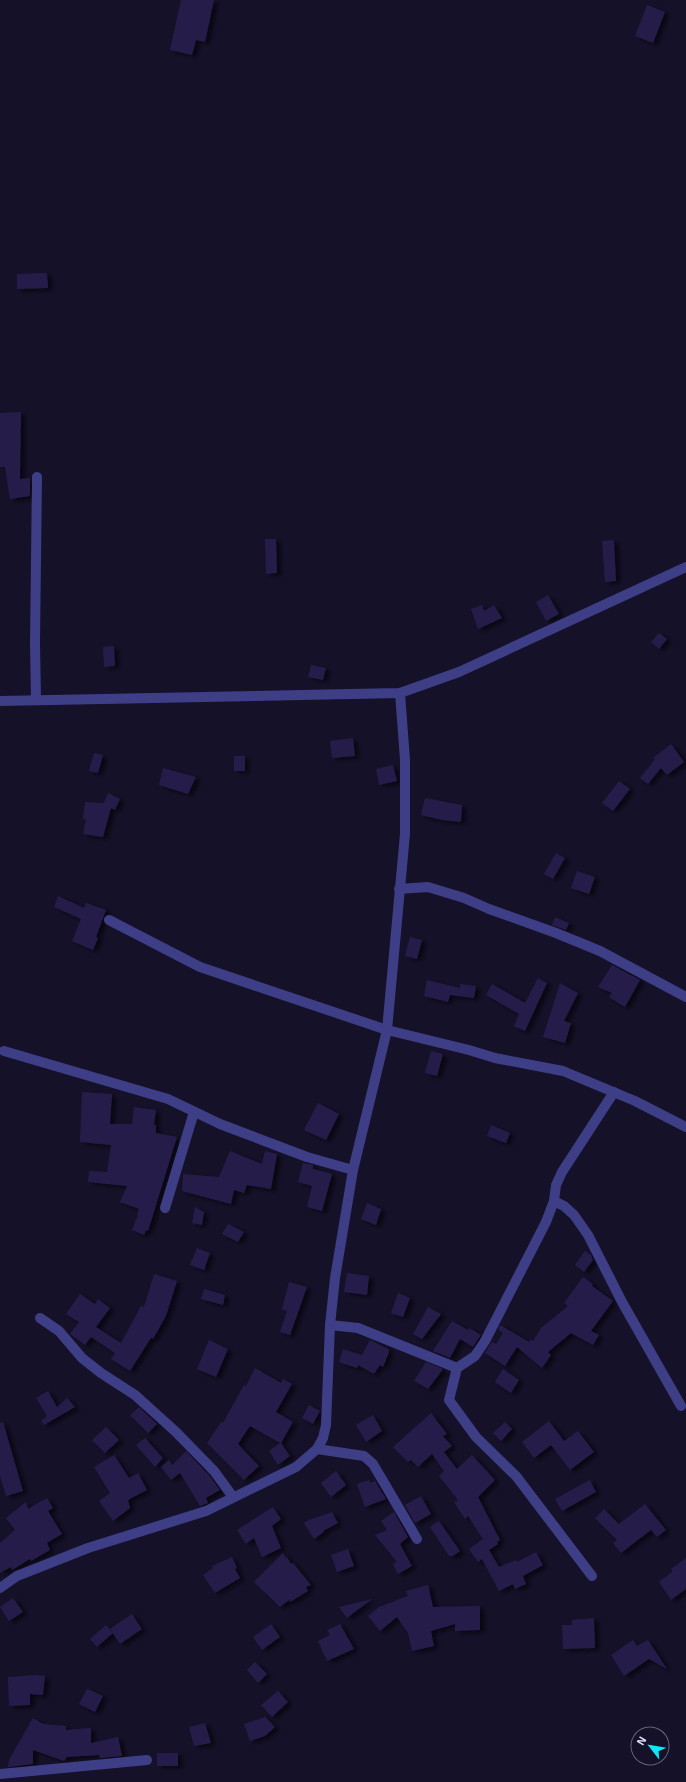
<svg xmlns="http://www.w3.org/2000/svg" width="686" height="1782" viewBox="0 0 686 1782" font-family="'Exo 2',sans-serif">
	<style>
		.building { fill: #251e4a; filter: url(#shadow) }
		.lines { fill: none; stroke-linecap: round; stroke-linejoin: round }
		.minor { stroke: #3e3e87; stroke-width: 10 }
		.tertiary { stroke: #3e3e87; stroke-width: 10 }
	</style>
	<defs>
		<filter id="shadow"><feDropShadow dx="4.5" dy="2.5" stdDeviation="2" flood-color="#0009"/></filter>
	</defs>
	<rect width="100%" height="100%" fill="#151129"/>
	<g class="building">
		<path d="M181 0H214L205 42 196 40 192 55 170 50Z"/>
		<path d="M647 5 665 12 653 43 635 36Z"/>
		<path d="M47 273 48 288 17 289V274Z"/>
		<path d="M21 412 20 479 30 478V496L10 499 5 467H0V413Z"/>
		<path d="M265 539H276L277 573 266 574Z"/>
		<path d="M614 540 616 581 605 582 602 541Z"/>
		<path d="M548 595 559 614 546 621 536 602Z"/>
		<path d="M482 605 484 611 494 605 502 618 478 629 471 609Z"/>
		<path d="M659 633 667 639 659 649 651 642Z"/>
		<path d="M114 646 115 666 104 667 103 647Z"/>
		<path d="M311 665 326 668 323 680 308 677Z"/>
		<path d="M353 738 355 756 332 758 330 741Z"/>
		<path d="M671 744 684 762 667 775 661 768 648 784 640 778 655 759 653 758Z"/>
		<path d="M94 753 103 755 98 773 89 771Z"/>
		<rect x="234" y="756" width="11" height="15"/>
		<path d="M393 765 397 781 379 785 376 769Z"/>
		<path d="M163 768 196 777 188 794 159 785Z"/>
		<path d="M619 781 630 789 613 811 602 803Z"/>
		<path d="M108 793 120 799 115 810 111 808 103 837 83 834 86 820 83 819 85 802 104 803Z"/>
		<path d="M425 798 462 805 461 822 442 820 421 815Z"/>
		<path d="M556 853 565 858 553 879 544 874Z"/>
		<path d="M577 871 595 877 589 894 571 888Z"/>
		<path d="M58 896 84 908 86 903 106 910 96 937 98 938 93 950 72 941 81 919 54 907Z"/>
		<path d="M555 917 569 923 566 930 552 925Z"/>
		<path d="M410 937 422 940 417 959 405 956Z"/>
		<path d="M612 965 640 980 625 1007 609 997 612 993 598 987Z"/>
		<path d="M538 978 547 983 525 1031 514 1026 519 1014 486 995 492 984 525 1003Z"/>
		<path d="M427 980 460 988V984L476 986 474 998 450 995 448 1002 424 996Z"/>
		<path d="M560 983 578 993 564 1021 571 1023 565 1043 543 1037Z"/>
		<path d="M431 1051 443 1054 437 1076 425 1073Z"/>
		<path d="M82 1092 112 1094 110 1124H132L134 1107 156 1110 154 1125H156V1133L177 1137 148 1231 146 1230 144 1235 132 1230 138 1215H137L139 1209 120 1202 127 1186 88 1182 89 1171 107 1172 111 1145 80 1142Z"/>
		<path d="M318 1103 339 1114 326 1140 304 1130Z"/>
		<path d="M491 1125 510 1133 506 1143 487 1136Z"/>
		<path d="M230 1151 262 1164 265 1151 277 1154 271 1189 247 1185 244 1193 234 1190 231 1204 182 1191 183 1174 219 1177Z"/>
		<path d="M303 1163 313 1165V1169L332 1174 322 1211 307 1207 312 1186 298 1182Z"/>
		<path d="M367 1203 381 1209 376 1225 361 1219Z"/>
		<path d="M195 1207 204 1212 202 1225 192 1223Z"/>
		<path d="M228 1224 244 1232 238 1242 222 1234Z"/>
		<path d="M197 1248 210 1253 204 1270 190 1265Z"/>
		<path d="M585 1251 591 1255 593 1260 584 1272 575 1265Z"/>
		<path d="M347 1273 369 1276 367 1295 344 1292Z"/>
		<path d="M154 1274 177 1281 166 1316 153 1339 151 1338 130 1371 111 1359 115 1353 91 1337 85 1345 70 1334 79 1322 66 1314 80 1294 95 1304 98 1299 110 1308 96 1327 121 1343 141 1306 144 1307Z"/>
		<path d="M583 1277 593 1284 592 1286 613 1301 591 1331 599 1335 593 1345 571 1333 548 1352 551 1355 542 1368 517 1347 505 1366 485 1353 492 1342 496 1344 503 1333 498 1329 500 1325 529 1342 531 1339 533 1341 541 1328 568 1306 564 1303Z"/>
		<path d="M289 1282 307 1287 290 1335 280 1332 287 1311 282 1309Z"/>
		<path d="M204 1289 225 1295 223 1305 201 1299Z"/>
		<path d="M398 1293 410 1298 403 1317 391 1313Z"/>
		<path d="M428 1307 441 1314 422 1339 413 1334Z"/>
		<path d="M452 1321 468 1330 469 1328 481 1335 473 1347 460 1339 450 1358 433 1351Z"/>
		<path d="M209 1340 228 1349 216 1377 197 1369Z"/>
		<path d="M370 1340 388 1349 389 1352 383 1367 380 1365 374 1374 358 1365 357 1368 339 1362 343 1349 362 1355Z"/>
		<path d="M426 1362 443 1369 428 1389 414 1381Z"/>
		<path d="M255 1368 281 1383 283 1379 292 1384 276 1412 293 1422 281 1443 290 1456 278 1465 269 1451 280 1443 250 1426 238 1444 259 1466 244 1480 207 1443 221 1422 223 1423 244 1385 246 1386Z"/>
		<path d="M503 1369 519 1380 511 1393 495 1382Z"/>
		<path d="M48 1391 57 1407 67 1398 75 1407 44 1425 41 1421 47 1416 36 1398Z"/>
		<path d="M309 1405 320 1411 313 1424 302 1418Z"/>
		<path d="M139 1407 157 1424 148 1433 130 1415Z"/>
		<path d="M431 1413 447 1434 443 1436 452 1446 444 1452 457 1469 472 1455 495 1480 478 1497 500 1540 497 1542 498 1544 489 1550 499 1567 516 1560 517 1562 536 1552 543 1565 523 1576 526 1584 515 1589 513 1584 499 1591 482 1559 478 1562 469 1549 483 1539 468 1516 465 1519 454 1502 458 1500 439 1476 444 1471 432 1454 418 1467 411 1460 408 1462 393 1447Z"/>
		<path d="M373 1415 382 1431 366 1442 356 1425Z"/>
		<path d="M549 1421 564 1441 578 1431 594 1452 570 1470 551 1445 534 1458 522 1442Z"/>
		<path d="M3 1422 23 1491 6 1496 0 1476V1423Z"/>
		<path d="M505 1422 512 1429 501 1441 493 1433Z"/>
		<path d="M106 1427 119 1440 105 1453 92 1440Z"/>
		<path d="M145 1438 163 1458 155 1467 136 1445Z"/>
		<path d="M186 1451 209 1475 220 1490 206 1498 208 1503 200 1506 180 1473 171 1480 161 1467 169 1460 172 1465Z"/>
		<path d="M114 1455 129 1478 138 1473 147 1490 128 1500 130 1508 113 1521 99 1501 110 1493 94 1467Z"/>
		<path d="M336 1471 346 1485 331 1497 321 1483Z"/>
		<path d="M369 1480 370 1483 375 1481 386 1499 365 1507 357 1484Z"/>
		<path d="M590 1480 596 1492 562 1511 555 1499Z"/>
		<path d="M421 1496 431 1514 415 1523 405 1505Z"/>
		<path d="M47 1498 53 1508 48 1511 62 1534 47 1543 50 1550 31 1561 30 1559 12 1570 11 1567 0 1573V1543L15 1530 6 1518 26 1502 28 1509Z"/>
		<path d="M645 1504 666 1530 657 1537 651 1530 621 1553 613 1543 617 1540 595 1518 604 1509 619 1524Z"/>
		<path d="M273 1507 281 1519 272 1526 281 1548 262 1557 254 1538 246 1544 237 1530Z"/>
		<path d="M332 1512 338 1523 323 1531 324 1532 314 1539 304 1523 309 1520Z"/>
		<path d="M394 1512 408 1537 400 1544 412 1566 398 1574 393 1564 397 1562 375 1535 387 1530 381 1521Z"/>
		<path d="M439 1521 460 1551 453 1556H449L430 1527Z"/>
		<path d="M348 1549 354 1566 337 1572 331 1555Z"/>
		<path d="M283 1553 286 1558 287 1557 291 1564 293 1563 311 1585 306 1587 308 1591 290 1602 289 1600 280 1607 254 1582Z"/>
		<path d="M232 1557 237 1568 235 1569 240 1578 215 1593 203 1575 213 1568 212 1566Z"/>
		<path d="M686 1558V1589L671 1600 659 1582 673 1571 671 1569Z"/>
		<path d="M428 1585 433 1607 480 1606V1630L455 1631V1624L431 1631 434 1646 412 1651 408 1633 397 1617 380 1631 368 1616 379 1607 408 1596 406 1591Z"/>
		<path d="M13 1598 23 1612 9 1621 0 1607Z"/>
		<path d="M372 1599 347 1618 339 1607Z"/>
		<path d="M132 1614 142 1629 120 1644 110 1629Z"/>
		<path d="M594 1618 595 1648 563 1649 562 1625H572V1620Z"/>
		<path d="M271 1624 280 1637 262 1650 253 1637Z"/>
		<path d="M340 1624 354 1649 327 1661 318 1641 330 1635 327 1630Z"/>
		<path d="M106 1625 113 1633 97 1647 90 1639Z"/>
		<path d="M633 1640 637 1646 648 1640 667 1669 649 1659 624 1676 611 1655Z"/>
		<path d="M255 1662 267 1674 258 1683 247 1670Z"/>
		<path d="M36 1675 45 1676 43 1695 30 1694V1705L9 1706 8 1677Z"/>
		<path d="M87 1689 103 1696 95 1712 79 1704Z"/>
		<path d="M278 1691 288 1702 272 1717 261 1705Z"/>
		<path d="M265 1717 275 1727 265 1736 250 1741 244 1724Z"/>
		<path d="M33 1718 43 1724 66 1726V1730L91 1728V1743L118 1737 122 1756 100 1758 99 1755 67 1757 64 1761 33 1750V1764L8 1767 9 1760Z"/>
		<path d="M205 1723 211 1743 194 1746 189 1727Z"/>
		<rect x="157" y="1753" width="21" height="13"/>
	</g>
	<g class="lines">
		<g class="minor">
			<path d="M36 700 35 643 37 477"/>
			<path d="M399 889 428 887 464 898 489 909 556 933 600 951 686 997"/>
			<path d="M109 920 200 967 387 1030 469 1050 495 1058 563 1071 635 1101 686 1127"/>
			<path d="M4 1051 168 1099 220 1124 262 1140 307 1157 353 1170"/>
			<path d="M554 1201 564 1206 574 1215 588 1235 622 1302 681 1406"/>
			<path d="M165 1208 194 1112"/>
			<path d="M40 1318 59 1331 82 1358 101 1373 135 1395 176 1432 214 1471 233 1497"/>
			<path d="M330 1325 358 1328 457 1368"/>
			<path d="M317 1449 364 1456 373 1464 417 1539"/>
			<path d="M592 1576 516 1476 476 1437 449 1400 457 1368 475 1356 485 1341 546 1222 554 1201 556 1185 562 1172 614 1092"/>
			<path d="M0 1588 17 1576 88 1548 206 1511 296 1467 317 1449 323 1438 326 1425 330 1325 335 1278 353 1170 387 1030 405 834V760L400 693"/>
			<path d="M0 1774 147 1760"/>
		</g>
		<path class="tertiary" d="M0 701 400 693 459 672 686 567"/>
	</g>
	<g transform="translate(650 1746) rotate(301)"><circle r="19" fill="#151129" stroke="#65617e"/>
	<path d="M0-3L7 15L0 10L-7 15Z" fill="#0ce8f9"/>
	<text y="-6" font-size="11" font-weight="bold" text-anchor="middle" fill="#dddafe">N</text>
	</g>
</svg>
